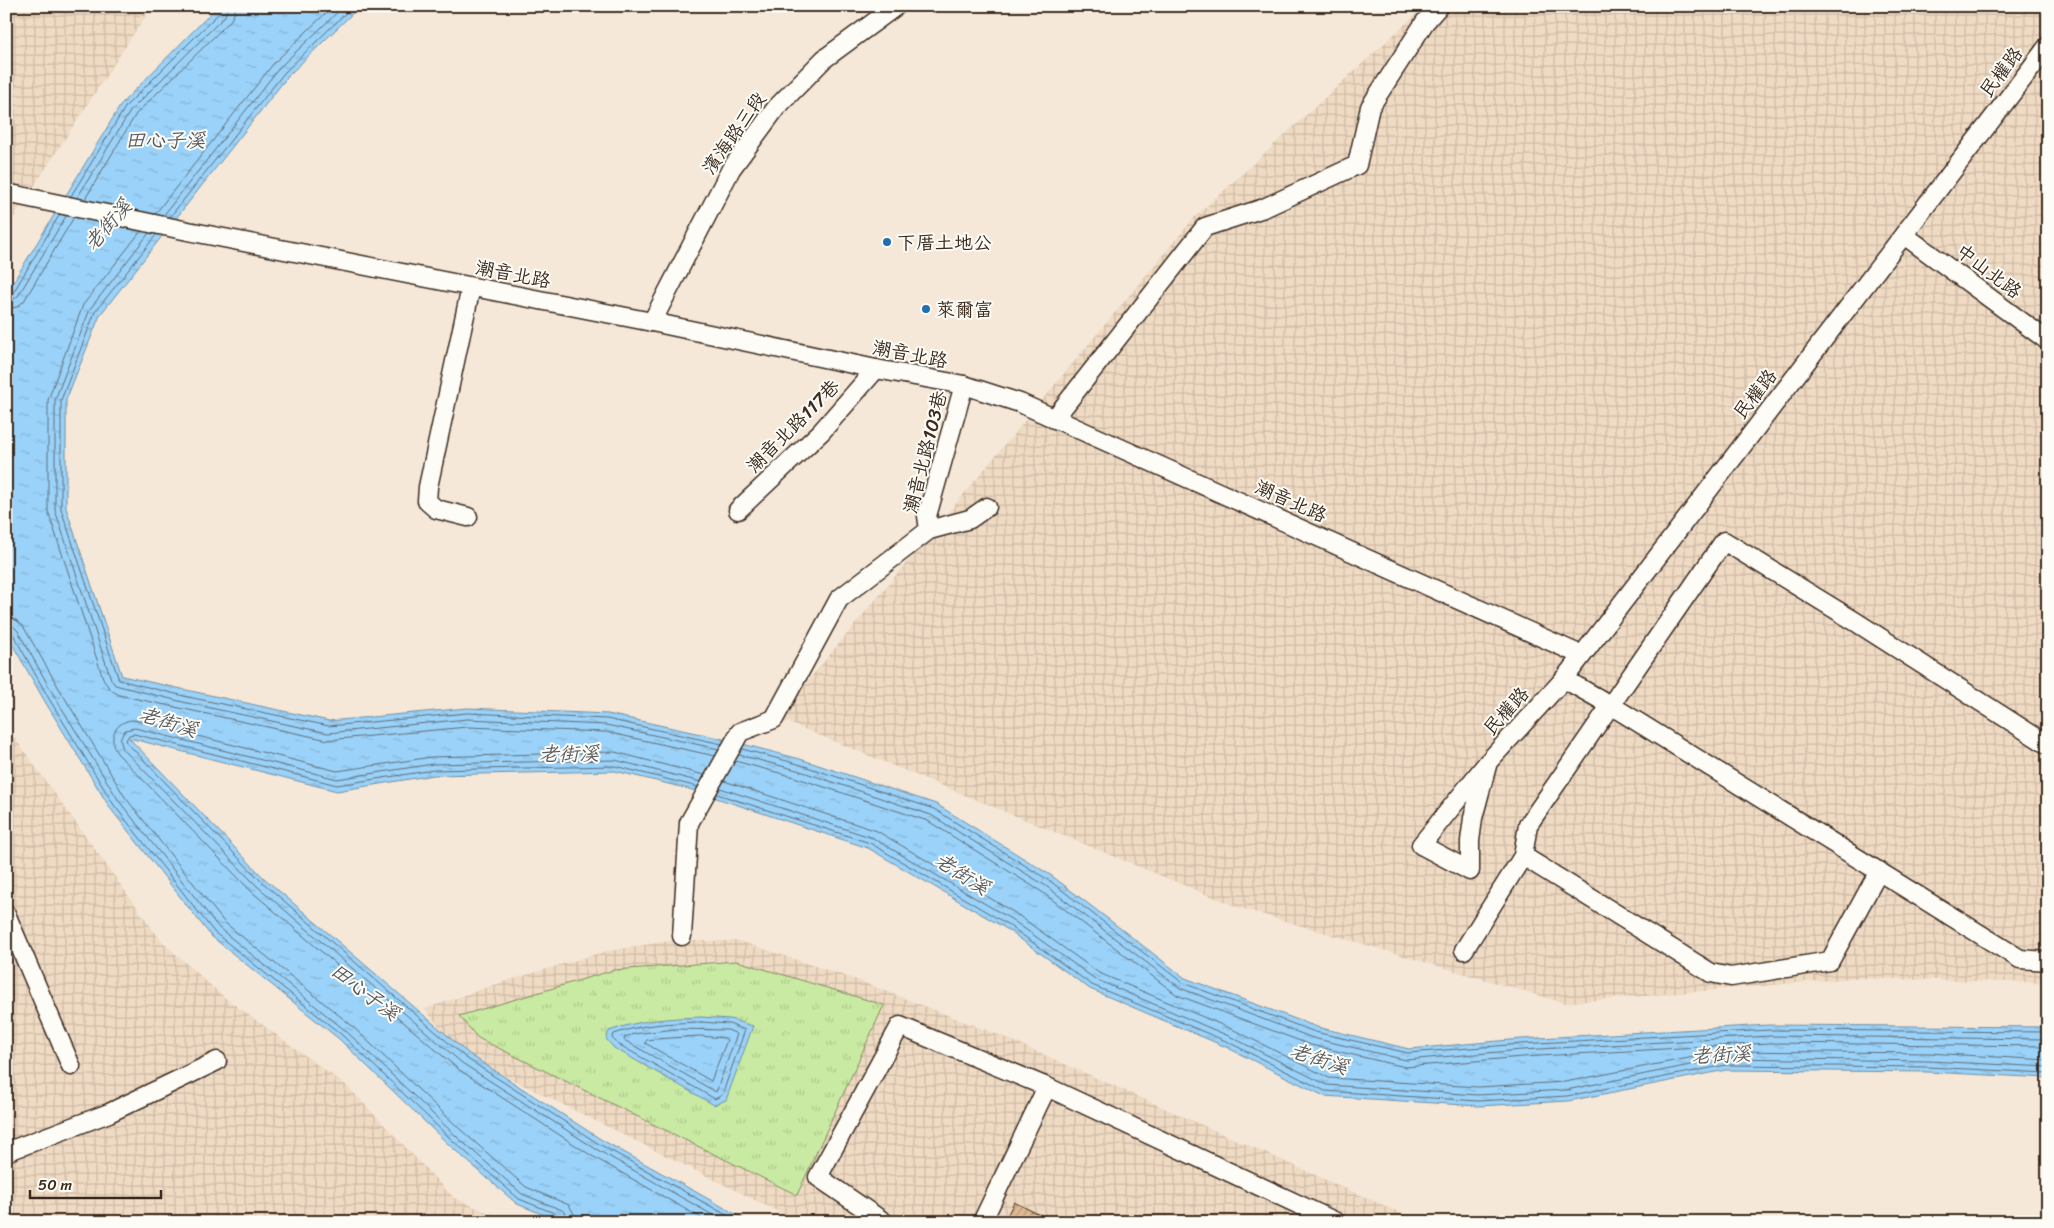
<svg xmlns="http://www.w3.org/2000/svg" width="2054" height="1228" viewBox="0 0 2054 1228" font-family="Sriracha,'LXGW WenKai TC',sans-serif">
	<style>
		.industrial { fill: url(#industrial-grid) }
		.park { fill: url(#park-tufts); stroke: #828a60 }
		.water { fill: url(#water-ripples); stroke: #748fa1 }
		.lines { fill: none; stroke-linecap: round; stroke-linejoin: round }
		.shore { stroke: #616d76; stroke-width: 1 }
		.building { fill: url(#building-hatch); stroke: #3b2a1e }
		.minor-casing { stroke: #3b2a1e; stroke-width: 21 }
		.minor { stroke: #fdfcf7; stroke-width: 18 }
		.poi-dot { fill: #1f6fb2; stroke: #fdfcf7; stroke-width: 2 }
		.labels { text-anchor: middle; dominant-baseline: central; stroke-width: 4; stroke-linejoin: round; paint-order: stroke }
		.street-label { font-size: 19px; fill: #3b2a1e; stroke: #fdfcf7 }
		.poi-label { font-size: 19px; fill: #3b2a1e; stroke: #fdfcf7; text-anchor: start }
		.water-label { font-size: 20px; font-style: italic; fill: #585c60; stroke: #fdfcf7 }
	</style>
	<defs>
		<pattern id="industrial-grid" width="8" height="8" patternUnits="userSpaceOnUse" patternTransform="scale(1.25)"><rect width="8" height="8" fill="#efdac3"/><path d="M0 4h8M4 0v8" fill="none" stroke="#cebba7"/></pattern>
		<pattern id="park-tufts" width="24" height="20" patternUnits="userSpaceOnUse" patternTransform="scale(1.25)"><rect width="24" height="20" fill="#c9eaa2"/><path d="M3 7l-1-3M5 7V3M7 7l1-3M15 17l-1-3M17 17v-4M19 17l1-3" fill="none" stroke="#aec98b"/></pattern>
		<pattern id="water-ripples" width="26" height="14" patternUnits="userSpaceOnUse" patternTransform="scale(1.25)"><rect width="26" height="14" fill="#9ad2f9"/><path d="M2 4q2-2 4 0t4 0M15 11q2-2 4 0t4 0" fill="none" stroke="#86b4d5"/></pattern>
		<pattern id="building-hatch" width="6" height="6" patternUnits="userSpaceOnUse" patternTransform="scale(1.25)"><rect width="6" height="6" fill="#e1ba91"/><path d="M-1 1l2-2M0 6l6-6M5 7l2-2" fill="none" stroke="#b89776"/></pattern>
	</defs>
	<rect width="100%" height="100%" fill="#f5e8d8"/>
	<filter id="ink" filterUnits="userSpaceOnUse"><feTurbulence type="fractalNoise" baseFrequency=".02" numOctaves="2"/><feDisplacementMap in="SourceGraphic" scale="10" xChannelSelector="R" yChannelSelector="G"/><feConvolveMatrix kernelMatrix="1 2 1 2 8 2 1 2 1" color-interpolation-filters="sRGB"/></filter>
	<g filter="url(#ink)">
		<g class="industrial">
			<path d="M6 6H152L6 229Z"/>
			<path d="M1425 6H2048V983L1853 978 1564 1003 1237 907 777 718 1193 219Z"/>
			<path d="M6 726 162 942 224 997 347 1086 454 1198 510 1222H6Z"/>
			<path d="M669 941H739L857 980 1004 1037 1421 1222H799L461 1054 425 1009 493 985 603 952Z"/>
		</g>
		<path class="park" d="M737 961 884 1005 797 1195 478 1038 459 1016 614 970Z"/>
		<g class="water">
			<path d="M218 6H360L288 76 100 315 66 400V508L122 676 329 721 467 708 608 714 719 738 800 759 936 804 1052 876 1185 978 1317 1027 1409 1049 1521 1039 1769 1025 2048 1027V1078L1927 1072 1726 1070 1568 1101 1479 1106 1324 1096 1226 1047 1090 989 1005 928 868 848 689 789 615 771 434 775 337 791 129 738 264 878 469 1054 602 1140 750 1222H562L517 1204 448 1144 339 1039 211 936 110 808 44 700 6 633V294L122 103Z"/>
			<path d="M701 1017 730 1019 753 1026 726 1100 714 1105 614 1048 606 1039 609 1031C639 1020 669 1018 701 1017Z"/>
		</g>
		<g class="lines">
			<g class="shore">
				<path d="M71 196 126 106 220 12 221 6"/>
				<path d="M77 198 131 110 225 16 228 6"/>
				<path d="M85 199 136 114 230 21 234 14 235 6"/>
				<path d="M155 214 274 63 333 6"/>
				<path d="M163 216 279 68 344 6"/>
				<path d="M170 217 284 73 353 6"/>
				<path d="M141 231 83 305 48 400V511L104 681 111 690 119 695 328 740 467 727 606 732 715 756"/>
				<path d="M149 233 90 309 55 400V510L111 679 115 685 187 703 328 733 467 719 606 725 719 749"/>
				<path d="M156 235 95 312 61 400V509L119 680 188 697 329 726 467 713 607 719 722 744"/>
				<path d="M6 295 13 293 60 214"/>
				<path d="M6 302 13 300 18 296 66 216"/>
				<path d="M6 309 17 307 24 301 74 217"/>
				<path d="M6 618 16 620 23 626 60 690 125 797 224 922 351 1025 461 1130 526 1187 569 1205 574 1214 576 1222"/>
				<path d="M6 625 13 626 18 631 53 694 119 801 219 928 346 1031 456 1136 522 1194 562 1210 567 1215 568 1222"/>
				<path d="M6 632 13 634 48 697 114 805 214 932 342 1035 452 1140 519 1199 559 1215 562 1222"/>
				<path d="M742 749 798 764 934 809 1050 881 1183 983 1315 1032 1408 1053 1521 1044 1770 1030 2048 1032"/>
				<path d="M739 755 797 770 931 815 1046 886 1180 988 1313 1038 1406 1060 1522 1050 1770 1036 2048 1039"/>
				<path d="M735 761 794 777 928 821 1042 892 1177 995 1311 1045 1405 1067 1522 1057 1770 1043 2048 1046"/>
				<path d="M704 775 615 752 432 757 337 771 134 720C116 720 107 738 117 753L251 891 458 1069 592 1156 708 1222"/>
				<path d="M724 781 877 831 1015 913 1099 973 1234 1030 1329 1078 1478 1087 1565 1082 1725 1051 1928 1053 2048 1060"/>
				<path d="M701 782 615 760 433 764 337 779 135 728 125 730 120 739 123 749 257 886 462 1063 596 1149 725 1222"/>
				<path d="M698 787 615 766 434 770 337 785 134 734 129 735 126 740 128 744 261 881 466 1058 599 1144 739 1222"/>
				<path d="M720 788 873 838 1011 919 1095 979 1231 1037 1327 1085 1478 1095 1566 1090 1725 1058 1928 1061 2048 1067"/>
				<path d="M717 794 870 843 1007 924 1092 985 1228 1042 1325 1091 1478 1101 1567 1096 1726 1065 1927 1067 2048 1073"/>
				<path d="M701 1022 729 1024 745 1030 722 1095 715 1099 618 1044 612 1038 614 1034C642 1024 671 1023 701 1022Z"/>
				<path d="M676 1029 728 1030 737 1034 716 1092 624 1040 625 1037 634 1034Z"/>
				<path d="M700 1036 725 1038 727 1040 711 1081 645 1043 647 1040Z"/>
			</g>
		</g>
		<path class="building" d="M1014 1202 1054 1222H1004Z"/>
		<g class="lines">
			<defs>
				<g id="minor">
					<path d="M6 193 188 231 652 322 876 369 964 385 1020 403 1581 655"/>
					<path d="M1904 235 2048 341"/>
					<path d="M652 322 731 169 776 108 824 59 896 6"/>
					<path d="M1054 419 1205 227 1264 208 1357 165 1370 107 1425 22 1439 6"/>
					<path d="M738 510 821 432 876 369"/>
					<path d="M468 517 436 509 427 501 428 487 471 287"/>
					<path d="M929 530 927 516 964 385"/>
					<path d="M1564 679 1612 706 2020 959 2048 961"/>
					<path d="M1488 762 1473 818 1470 841V871L1421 845 1488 762 1564 679 2048 46"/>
					<path d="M1523 856 1711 973 1731 977 1830 961 1879 871"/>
					<path d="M6 914 71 1066"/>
					<path d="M682 936 689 823 740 732 774 719 839 599 929 530 970 519 987 507"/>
					<path d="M1464 950 1523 856 1528 825 1724 541 1856 622 2048 745"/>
					<path d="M6 1152 109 1113 217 1061"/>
					<path d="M884 1222 818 1177 900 1026 1047 1087 1336 1222"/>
					<path d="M982 1222 1047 1087"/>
				</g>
			</defs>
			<use href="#minor" class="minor-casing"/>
			<use href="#minor" class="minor"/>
		</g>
	</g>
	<g class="poi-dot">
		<circle cx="887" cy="242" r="5"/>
		<circle cx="926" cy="309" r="5"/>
	</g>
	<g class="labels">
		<g class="street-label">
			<text transform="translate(2001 72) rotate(-53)">民權路</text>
			<text transform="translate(734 133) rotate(-55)">濱海路三段</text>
			<text transform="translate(1989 271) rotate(37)">中山北路</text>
			<text transform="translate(513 274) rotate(11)">潮音北路</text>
			<text transform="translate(910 354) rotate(11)">潮音北路</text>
			<text transform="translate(1755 394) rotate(-52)">民權路</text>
			<text transform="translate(793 426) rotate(-45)">潮音北路117巷</text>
			<text transform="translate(925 452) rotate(-76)">潮音北路103巷</text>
			<text transform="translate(1291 501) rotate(24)">潮音北路</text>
			<text transform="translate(1506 711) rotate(-48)">民權路</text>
		</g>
		<g class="poi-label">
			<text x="897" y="242">下厝土地公</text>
			<text x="936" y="309">萊爾富</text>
		</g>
		<g class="water-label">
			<text x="165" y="140">田心子溪</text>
			<text transform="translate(108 225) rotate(-49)">老街溪</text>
			<text transform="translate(168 722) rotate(17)">老街溪</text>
			<text transform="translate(569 754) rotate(-1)">老街溪</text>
			<text transform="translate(962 874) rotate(32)">老街溪</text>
			<text transform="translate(365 992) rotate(37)">田心子溪</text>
			<text transform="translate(1721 1055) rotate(-3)">老街溪</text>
			<text transform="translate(1319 1059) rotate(18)">老街溪</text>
		</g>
	</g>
	<rect width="2054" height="1228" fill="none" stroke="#fdfcf7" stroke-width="25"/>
	<rect x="12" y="12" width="2029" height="1203" fill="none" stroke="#3b2a1e" stroke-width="2" filter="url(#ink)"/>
	<path d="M30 1190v8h131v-8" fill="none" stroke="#3b2a1e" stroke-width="2.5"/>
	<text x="38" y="1190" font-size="15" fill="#3b2a1e" stroke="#fdfcf7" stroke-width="4" paint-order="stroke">50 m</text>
</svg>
